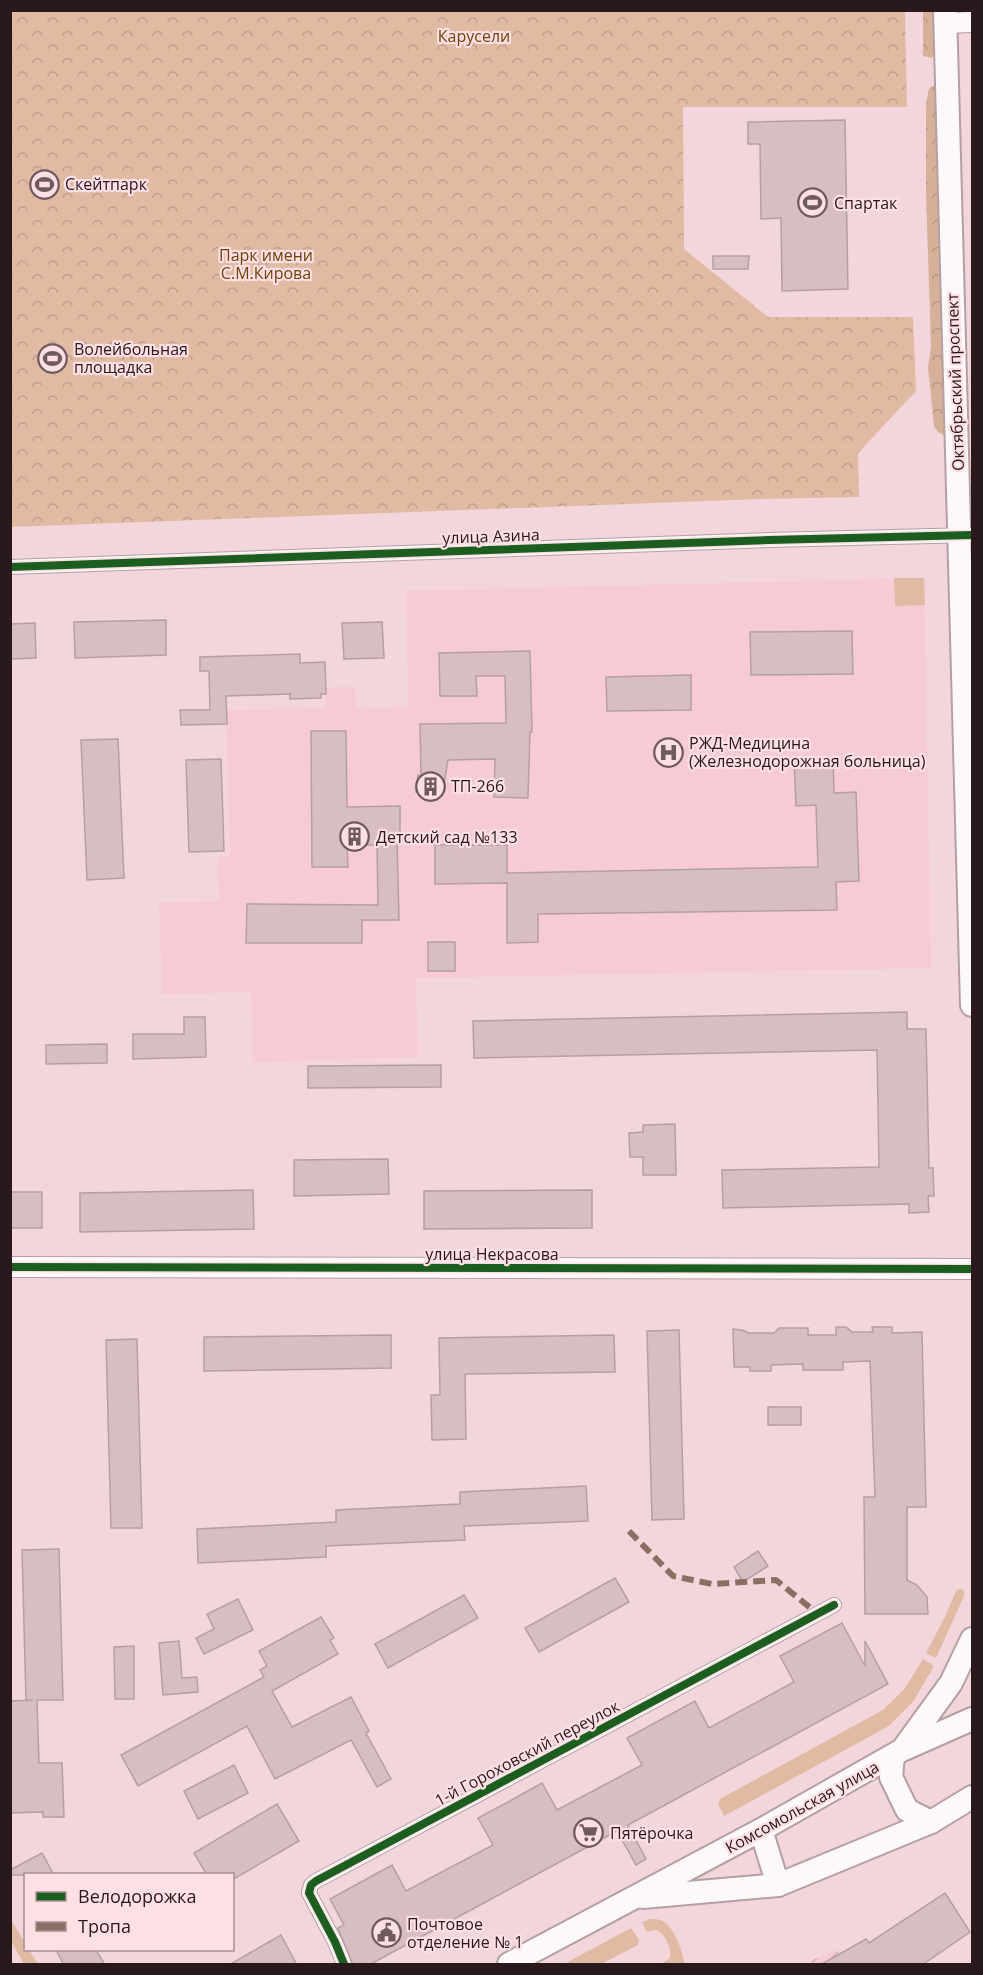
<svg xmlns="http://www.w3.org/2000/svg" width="983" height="1975" viewBox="0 0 983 1975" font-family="'Open Sans',sans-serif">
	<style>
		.built { fill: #f7cbd4 }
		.industrial { fill: url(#industrial-furrows) }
		.grass { fill: #e1baa3 }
		.forest { fill: url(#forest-crowns) }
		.park { fill: url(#park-crowns) }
		.building { fill: #d8bdc3; stroke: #b4a0a4; stroke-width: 1.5 }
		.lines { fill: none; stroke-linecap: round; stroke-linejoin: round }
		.street-casing { stroke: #b49fa3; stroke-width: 16 }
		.secondary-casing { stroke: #b49fa3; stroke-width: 22 }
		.primary-casing { stroke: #b49fa3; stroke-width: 26 }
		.street { stroke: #fdf9fa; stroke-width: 14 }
		.secondary { stroke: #fdf9fa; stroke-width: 20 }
		.primary { stroke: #fdf9fa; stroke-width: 22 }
		.quiet { stroke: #8d6e63; stroke-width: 6; stroke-dasharray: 12 6; stroke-linecap: butt }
		.cycleway-casing { stroke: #fddfe4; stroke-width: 11 }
		.cycleway { stroke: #1b5e20; stroke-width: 8 }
		.labels { text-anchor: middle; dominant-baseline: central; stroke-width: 4.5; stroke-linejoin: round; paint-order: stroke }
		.park-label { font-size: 16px; fill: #704207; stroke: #fddfe4 }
		.poi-label { font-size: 16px; fill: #29181c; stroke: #fddfe4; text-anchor: start }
		.street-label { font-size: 16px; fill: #29181c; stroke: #fddfe4 }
	</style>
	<defs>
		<pattern id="industrial-furrows" width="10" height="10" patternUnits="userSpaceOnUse" patternTransform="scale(1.5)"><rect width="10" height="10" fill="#f7cbd4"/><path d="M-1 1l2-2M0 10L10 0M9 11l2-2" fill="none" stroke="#d4aeb5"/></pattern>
		<pattern id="forest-crowns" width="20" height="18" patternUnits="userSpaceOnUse" patternTransform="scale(1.5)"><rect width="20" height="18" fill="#d7b099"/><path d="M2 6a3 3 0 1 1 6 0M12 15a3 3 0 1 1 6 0" fill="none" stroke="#b99783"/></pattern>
		<pattern id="park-crowns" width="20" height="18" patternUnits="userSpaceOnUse" patternTransform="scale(1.5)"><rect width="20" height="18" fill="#e1baa3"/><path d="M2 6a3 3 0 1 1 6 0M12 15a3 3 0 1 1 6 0" fill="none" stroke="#c19f8c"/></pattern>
	</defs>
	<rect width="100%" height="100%" fill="#f2d6dc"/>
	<path class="built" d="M924 578 931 968 416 978 418 1057 253 1062 251 992 162 994 159 903 219 901 218 857 230 856 226 710 326 708V688L339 687H355L356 709 408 707 406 591Z"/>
	<path class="industrial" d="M837 1950 843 1964H812L810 1961Z"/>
	<g class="grass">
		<path d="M894 578H924L925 605 895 606Z"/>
		<path d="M961 1589 964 1591V1596L936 1658 926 1653 945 1617 955 1593 957 1590Z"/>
		<path d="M923 1659 934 1666 913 1702 889 1726 724 1816 718 1804 720 1799 883 1710 905 1688Z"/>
		<path d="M10 1918 25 1943 26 1950H29L38 1964H24L11 1941Z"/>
		<path d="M650 1919C655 1919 660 1919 664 1922 674 1927 684 1954 684 1964H661L670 1958C672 1949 665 1933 656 1930L647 1932 642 1922Z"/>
		<path d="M631 1928 639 1940 638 1945 601 1964H564Z"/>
	</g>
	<g class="forest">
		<path d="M923 11H935L933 32 935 52 932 58 923 56Z"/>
		<path d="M935 85 939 93 949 418 944 435 938 432 934 426 928 367 931 347 926 193V105L929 88Z"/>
	</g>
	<path class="park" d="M10 11H905L907 107H683L684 249 768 317H913L916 391 858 453 859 497 760 499 11 527Z"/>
	<g class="building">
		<path d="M845 120 848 289 782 291 781 218 761 219 760 144H748V122Z"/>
		<path d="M713 256H749L748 269H713Z"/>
		<path d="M166 620V655L75 658 74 622Z"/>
		<path d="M382 622 384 658 344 659 342 623Z"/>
		<path d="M35 623 36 658 10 659V624Z"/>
		<path d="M852 631 853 674 751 675 750 632Z"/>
		<path d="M530 651 532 732H530L528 798 494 797 495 759 448 760 442 796 416 792 418 775 421 776 420 724 506 723 505 676H476L477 696H440L439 653Z"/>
		<path d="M300 654V663L325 662 326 694H321V698L290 699V694L226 696 227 724 181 725 180 710H210L209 671H200V657Z"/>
		<path d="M691 675V710L607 711 606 677Z"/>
		<path d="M311 731H346L347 807 400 806V837H397L399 920H362V943H246L247 904 378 905 377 845H347L348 867H312Z"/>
		<path d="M118 739 124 878 87 880 81 740Z"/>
		<path d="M833 758 834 793 856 792 859 881 836 882 837 910 538 914V942L507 943V883L435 884V845H507V873L818 867 816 805 796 806 794 759Z"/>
		<path d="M221 759 224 851 189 852 186 760Z"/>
		<rect x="428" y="942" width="27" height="29"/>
		<path d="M907 1012V1029H926L929 1168H933L934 1196H928L929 1212 909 1213V1204L723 1208 722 1170 879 1167 877 1050 474 1058 473 1021Z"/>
		<path d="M184 1017H205L206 1057 133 1059V1034H184Z"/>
		<path d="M107 1044V1063L46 1064V1045Z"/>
		<path d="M441 1065V1087L308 1088V1066Z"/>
		<path d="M675 1124 676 1175H643V1157H630L629 1133 643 1132V1125Z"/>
		<path d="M388 1159 389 1194 294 1196V1160Z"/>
		<path d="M253 1190 254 1229 80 1232V1193Z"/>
		<path d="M592 1190V1228L424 1229V1191Z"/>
		<rect x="10" y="1192" width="32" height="36"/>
		<path d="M836 1327H846L852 1332H873L872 1327H892V1333L922 1332 926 1507H907V1580L917 1585 927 1597 928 1614H865L864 1497H875L870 1361 843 1362V1370H803V1364L771 1365V1371H750V1367H734L733 1329 742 1330 749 1333H774L779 1328H808V1335H836Z"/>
		<path d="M679 1330 684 1519 652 1520 647 1331Z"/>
		<path d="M391 1335V1368L204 1371V1337Z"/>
		<path d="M614 1335 615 1372 465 1374 466 1439 432 1440 431 1395H440L439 1338Z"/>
		<path d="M137 1339 142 1528H111L106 1340Z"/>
		<rect x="768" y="1407" width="33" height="18"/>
		<path d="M586 1486 588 1521 464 1526 465 1540 326 1546V1557L198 1563 197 1529 336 1522V1510L460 1504V1492Z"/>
		<path d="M59 1549 63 1700H37L39 1763H62L64 1817H43V1812L10 1813V1701L33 1700H26L22 1550Z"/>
		<path d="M758 1551 768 1566 743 1582 734 1567Z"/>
		<path d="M615 1578 629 1602 539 1652 525 1628Z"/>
		<path d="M464 1595 478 1618 388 1668 375 1644Z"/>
		<path d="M238 1599 253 1630 204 1654 196 1638 214 1629 207 1614Z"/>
		<path d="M321 1617 334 1638 330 1640 338 1654 272 1691 292 1727 351 1697 369 1731 366 1733 391 1779 377 1787 351 1740 275 1779 247 1726 138 1786 121 1755 264 1677 260 1670 267 1666 259 1651Z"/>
		<path d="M842 1623 865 1666V1641L888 1684 628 1825 646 1859 636 1865 617 1831 369 1965H353L338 1928 344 1925 330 1899 392 1865 406 1891 493 1845 478 1818 510 1801 542 1783 557 1810 642 1765 627 1738 695 1701 709 1728 794 1682 780 1656Z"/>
		<path d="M179 1641 182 1678 197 1677 198 1692 163 1695 159 1643Z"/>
		<path d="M134 1646V1699H115L114 1647Z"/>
		<path d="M234 1765 248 1793 198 1819 184 1791Z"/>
		<path d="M277 1804 299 1841 232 1880V1875H207L194 1853Z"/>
		<path d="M42 1853 54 1875H10V1870Z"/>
		<path d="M945 1893 970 1932 922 1965H820L866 1939 869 1943Z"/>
		<path d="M281 1935 297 1965H229Z"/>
		<path d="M56 1950H96L105 1965H64Z"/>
	</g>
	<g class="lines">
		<defs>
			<g id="street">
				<path d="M10 567 769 540 972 535"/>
				<path d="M344 1964 335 1942 309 1893 311 1885 316 1881 834 1605"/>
			</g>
			<g id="secondary">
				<path d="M946 23 972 22"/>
				<path d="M10 1267 972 1269"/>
			</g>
			<g id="primary">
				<path d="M945 10 972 1005"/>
				<path d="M903 1749 951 1683 972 1639"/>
				<path d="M893 1756 891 1777 907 1810 931 1822"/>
				<path d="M761 1830 778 1885"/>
				<path d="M643 1897 778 1885 931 1822 972 1797"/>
				<path d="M509 1964 761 1830 902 1750 972 1719"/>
			</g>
		</defs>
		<use href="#street" class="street-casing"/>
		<use href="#secondary" class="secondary-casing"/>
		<use href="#primary" class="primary-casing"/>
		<use href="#street" class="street"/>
		<use href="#secondary" class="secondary"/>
		<use href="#primary" class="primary"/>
		<path class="quiet" d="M629 1531 673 1576 712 1584 776 1580 818 1614"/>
		<defs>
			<g id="cycleway">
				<path d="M10 567 769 540 972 535"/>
				<path d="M10 1267 972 1269"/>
				<path d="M344 1964 335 1942 309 1893 311 1885 316 1881 834 1605"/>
			</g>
		</defs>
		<use href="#cycleway" class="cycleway-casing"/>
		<use href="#cycleway" class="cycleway"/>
	</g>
	<defs>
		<symbol id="stadium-ring" viewBox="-11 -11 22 22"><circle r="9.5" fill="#fddfe4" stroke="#6f5a5f" stroke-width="1.5"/><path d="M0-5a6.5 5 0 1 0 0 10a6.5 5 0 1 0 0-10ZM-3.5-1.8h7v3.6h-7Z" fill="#6f5a5f"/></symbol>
		<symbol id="hospital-ring" viewBox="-11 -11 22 22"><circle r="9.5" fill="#fddfe4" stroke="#6f5a5f" stroke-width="1.5"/><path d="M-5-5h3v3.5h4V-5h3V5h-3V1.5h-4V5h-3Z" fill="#6f5a5f"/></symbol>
		<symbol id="building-ring" viewBox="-11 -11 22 22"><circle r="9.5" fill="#fddfe4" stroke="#6f5a5f" stroke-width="1.5"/><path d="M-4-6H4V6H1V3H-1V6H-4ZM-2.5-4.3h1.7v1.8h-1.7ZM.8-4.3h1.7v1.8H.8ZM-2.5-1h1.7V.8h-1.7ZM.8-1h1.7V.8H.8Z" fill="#6f5a5f"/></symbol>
		<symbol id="supermarket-ring" viewBox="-11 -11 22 22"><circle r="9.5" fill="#fddfe4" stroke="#6f5a5f" stroke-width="1.5"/><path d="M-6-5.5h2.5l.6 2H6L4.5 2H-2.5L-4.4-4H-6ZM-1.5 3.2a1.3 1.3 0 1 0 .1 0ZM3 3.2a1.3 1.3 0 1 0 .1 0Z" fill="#6f5a5f"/></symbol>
		<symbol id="civic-ring" viewBox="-11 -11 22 22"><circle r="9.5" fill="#fddfe4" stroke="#6f5a5f" stroke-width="1.5"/><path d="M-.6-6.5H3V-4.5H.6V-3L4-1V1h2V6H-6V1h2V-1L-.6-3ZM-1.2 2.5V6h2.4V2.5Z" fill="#6f5a5f"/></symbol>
	</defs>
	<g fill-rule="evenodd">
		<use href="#stadium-ring" x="28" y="168" width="33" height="33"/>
		<use href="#stadium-ring" x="796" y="186" width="33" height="33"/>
		<use href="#stadium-ring" x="36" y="342" width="33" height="33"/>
		<use href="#hospital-ring" x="652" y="736" width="33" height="33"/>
		<use href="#building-ring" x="414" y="770" width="33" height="33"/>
		<use href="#building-ring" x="338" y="820" width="33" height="33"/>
		<use href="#supermarket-ring" x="572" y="1816" width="33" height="33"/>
		<use href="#civic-ring" x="370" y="1916" width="33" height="33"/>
	</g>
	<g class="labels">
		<g class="park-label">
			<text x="474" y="36">Карусели</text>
			<text x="266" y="255">Парк имени<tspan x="266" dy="18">С.М.Кирова</tspan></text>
		</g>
		<g class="poi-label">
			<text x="65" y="184">Скейтпарк</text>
			<text x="834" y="203">Спартак</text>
			<text x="74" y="349">Волейбольная<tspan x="74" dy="18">площадка</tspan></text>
			<text x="689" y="743">РЖД-Медицина<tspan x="689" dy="18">(Железнодорожная больница)</tspan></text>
			<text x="451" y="786">ТП-266</text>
			<text x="376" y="837">Детский сад №133</text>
			<text x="610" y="1833">Пятёрочка</text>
			<text x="407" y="1924">Почтовое<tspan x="407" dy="18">отделение № 1</tspan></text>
		</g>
		<g class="street-label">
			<text transform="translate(955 382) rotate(-92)">Октябрьский проспект</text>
			<text transform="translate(491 536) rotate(-2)">улица Азина</text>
			<text x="492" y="1254">улица Некрасова</text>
			<text transform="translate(527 1753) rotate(-28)">1-й Гороховский переулок</text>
			<text transform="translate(802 1807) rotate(-29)">Комсомольская улица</text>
		</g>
	</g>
	<rect width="983" height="1975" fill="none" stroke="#29181c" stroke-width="24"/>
	<rect x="24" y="1873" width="210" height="78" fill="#fddfe4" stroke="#a88f94" stroke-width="1.5"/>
	<rect x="36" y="1892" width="30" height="9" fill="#1b5e20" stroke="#a88f94" stroke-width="1.5"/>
	<text x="78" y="1903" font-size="18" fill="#29181c">Велодорожка</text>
	<rect x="36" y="1922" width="30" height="9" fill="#8d6e63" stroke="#a88f94" stroke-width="1.5"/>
	<text x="78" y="1933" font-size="18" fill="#29181c">Тропа</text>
</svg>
